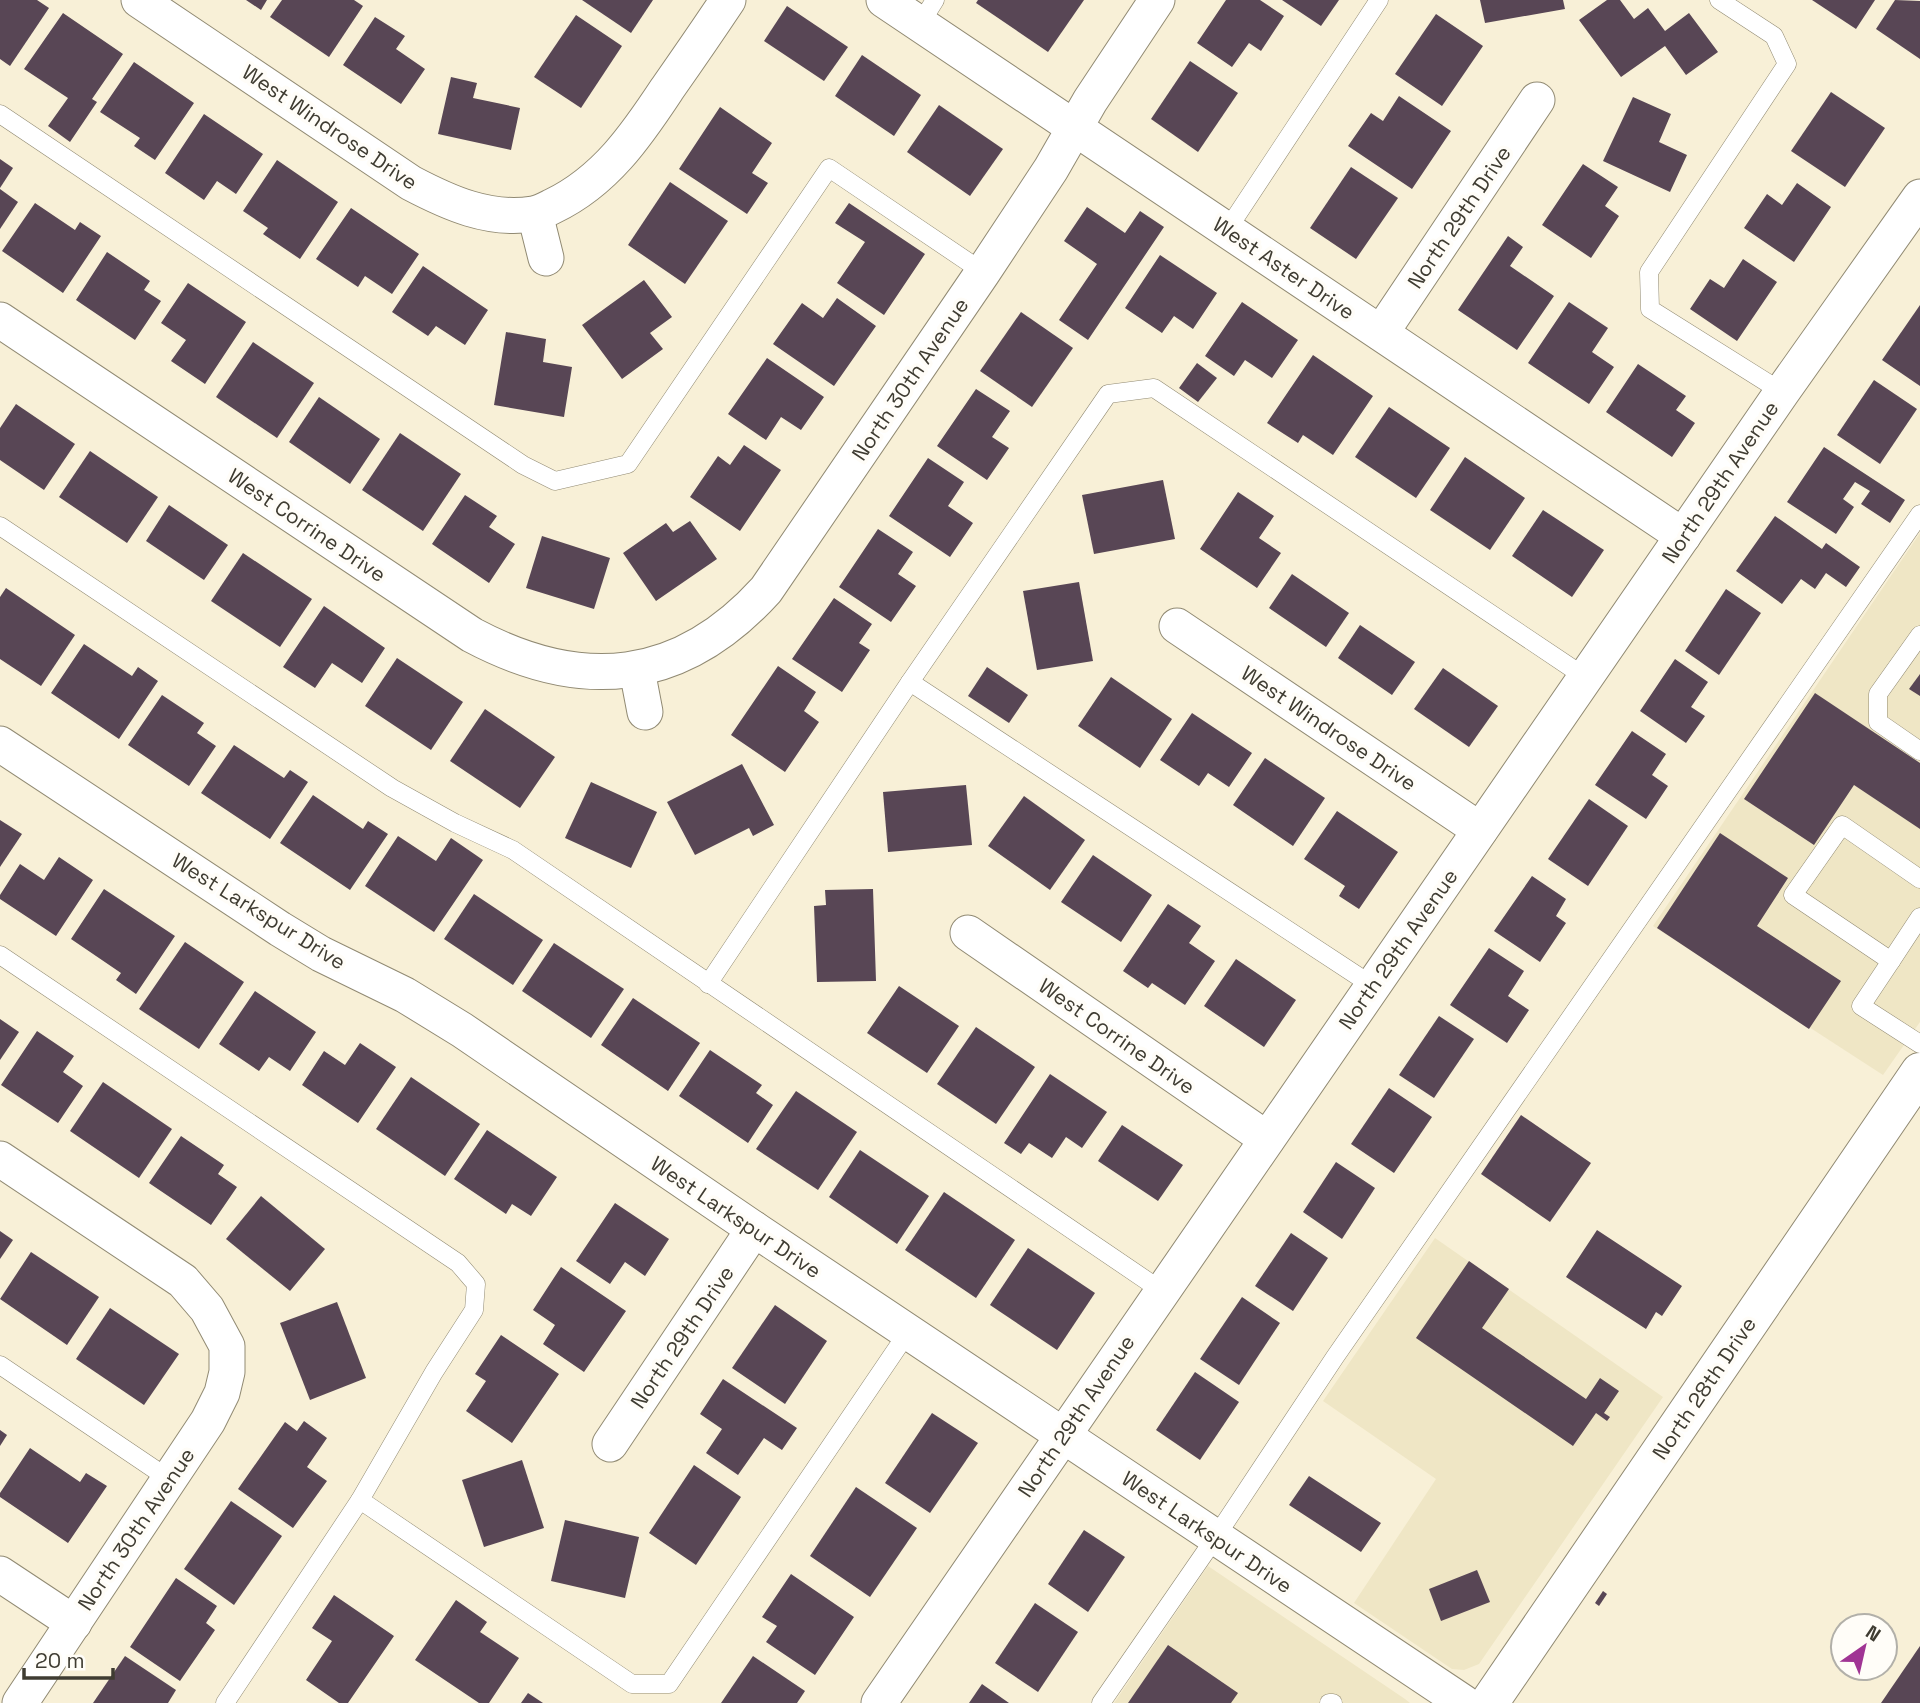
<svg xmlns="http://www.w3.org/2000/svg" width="1920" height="1703" viewBox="0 0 1920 1703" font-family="'Space Grotesk',sans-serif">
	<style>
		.built { fill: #efe6c5 }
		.building { fill: #584655 }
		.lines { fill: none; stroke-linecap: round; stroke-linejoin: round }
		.service-casing { stroke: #918a73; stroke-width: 19 }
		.minor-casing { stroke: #918a73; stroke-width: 37 }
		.tertiary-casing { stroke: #918a73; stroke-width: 40 }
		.service { stroke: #fff; stroke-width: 18 }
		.minor { stroke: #fff; stroke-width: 35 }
		.tertiary { stroke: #fff; stroke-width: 38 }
		.labels { text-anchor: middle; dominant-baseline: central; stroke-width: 7; stroke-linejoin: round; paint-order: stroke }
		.street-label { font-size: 21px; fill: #3f3c32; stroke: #fffdf8 }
	</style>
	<rect width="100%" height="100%" fill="#f8f0d7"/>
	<g class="built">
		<path d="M1920 533V1022L1883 1075 1653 926Z"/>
		<path d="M1435 1238 1663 1397 1479 1664 1464 1670 1452 1669 1354 1603 1436 1479 1323 1401Z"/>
		<path d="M1208 1566 1405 1699 1410 1703H1114Z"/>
	</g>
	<g class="building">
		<path d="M0 0H37L49 8 10 66 0 59Z"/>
		<path d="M246 0H267L261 10Z"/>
		<path d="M282 0H354L363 6 329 57 270 17Z"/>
		<path d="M582 0H653L631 33Z"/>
		<path d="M978 0H1084L1048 52 976 3Z"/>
		<path d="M1226 0H1260L1284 16 1261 51 1249 43 1232 67 1197 43Z"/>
		<path d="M1282 0H1339L1321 26Z"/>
		<path d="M1480 0H1563L1565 9 1485 23Z"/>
		<path d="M1607 0H1620L1634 19 1648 8 1665 31 1689 13 1718 52 1686 75 1665 46 1621 77 1579 20Z"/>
		<path d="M1812 0H1875L1856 29Z"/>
		<path d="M1895 0 1920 1V59L1876 29Z"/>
		<path d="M787 6 848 47 824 81 764 41Z"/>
		<path d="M63 13 123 54 92 99 97 102 70 142 48 126 68 98 24 69Z"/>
		<path d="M1436 14 1483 46 1442 106 1395 74Z"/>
		<path d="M576 15 622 46 581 108 534 77Z"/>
		<path d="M375 17 405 36 396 49 425 69 401 104 343 65Z"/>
		<path d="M862 55 921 95 894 136 835 96Z"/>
		<path d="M1190 61 1238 93 1198 152 1151 119Z"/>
		<path d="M134 62 194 103 155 160 134 146 140 138 100 112Z"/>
		<path d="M451 77 477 83 473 98 520 108 511 150 438 134Z"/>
		<path d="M1831 92 1885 128 1845 187 1791 151Z"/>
		<path d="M1399 96 1451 131 1412 189 1348 146 1371 113 1383 121Z"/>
		<path d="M1633 97 1671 114 1659 142 1687 155 1670 192 1603 161Z"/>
		<path d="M939 105 1003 149 970 196 907 152Z"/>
		<path d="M720 107 772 143 752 173 768 183 747 214 679 169Z"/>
		<path d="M204 114 263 154 236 194 217 181 204 200 165 173Z"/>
		<path d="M0 159 13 168 0 188Z"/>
		<path d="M277 160 338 202 300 259 263 234 268 228 243 211Z"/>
		<path d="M1583 164 1618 187 1605 206 1619 216 1591 258 1542 225Z"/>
		<path d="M1351 167 1398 198 1356 259 1310 228Z"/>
		<path d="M670 182 728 221 685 284 628 245Z"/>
		<path d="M1797 183 1831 207 1794 262 1744 228 1767 194 1782 205Z"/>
		<path d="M0 189 18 202 0 229Z"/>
		<path d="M35 203 75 230 80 222 101 236 63 293 2 251Z"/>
		<path d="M849 203 925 254 884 315 837 283 865 242 835 223Z"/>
		<path d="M1087 207 1125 233 1140 211 1164 227 1088 340 1059 320 1097 264 1064 241Z"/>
		<path d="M351 208 419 254 392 294 365 276 358 287 316 259Z"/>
		<path d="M1508 236 1523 247 1510 266 1554 296 1517 350 1458 310Z"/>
		<path d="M107 252 150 281 144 290 161 301 135 340 76 300Z"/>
		<path d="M1160 255 1217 293 1193 329 1174 316 1162 333 1125 308Z"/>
		<path d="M1743 259 1777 282 1737 341 1690 309 1710 279 1724 288Z"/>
		<path d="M423 266 488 310 465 345 436 326 428 336 392 312Z"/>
		<path d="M644 280 672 317 650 333 663 349 622 379 582 325Z"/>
		<path d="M188 283 246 322 205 384 171 361 186 340 161 323Z"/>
		<path d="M837 298 876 326 834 386 773 344 802 303 823 318Z"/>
		<path d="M1242 302 1298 340 1272 378 1245 360 1234 376 1205 356Z"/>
		<path d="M1569 302 1608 328 1592 352 1614 367 1589 404 1528 363Z"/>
		<path d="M1920 305V386L1882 360Z"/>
		<path d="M1021 312 1073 348 1032 407 980 371Z"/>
		<path d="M506 332 546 339 543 362 572 367 564 417 494 405Z"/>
		<path d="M253 342 314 383 277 438 216 397Z"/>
		<path d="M1313 355 1373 396 1333 455 1303 435 1298 443 1267 423Z"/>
		<path d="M767 358 824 397 801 430 781 417 766 440 728 414Z"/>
		<path d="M1197 363 1217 378 1198 402 1179 388Z"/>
		<path d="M1638 364 1686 396 1676 410 1695 423 1672 457 1606 412Z"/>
		<path d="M1874 380 1917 409 1880 464 1837 435Z"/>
		<path d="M976 389 1010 411 992 437 1009 448 987 480 937 446Z"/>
		<path d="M319 397 380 439 350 484 289 442Z"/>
		<path d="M16 404 75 444 44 490 0 460V428Z"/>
		<path d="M1389 407 1450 448 1416 498 1355 457Z"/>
		<path d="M400 433 461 474 423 531 362 490Z"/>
		<path d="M744 445 781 470 740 531 690 497 718 456 730 465Z"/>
		<path d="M1824 447 1905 500 1890 523 1861 504 1870 491 1855 482 1843 499 1854 507 1836 534 1787 502Z"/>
		<path d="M90 451 158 497 127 543 59 497Z"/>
		<path d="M1465 457 1525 498 1490 550 1430 510Z"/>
		<path d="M928 458 964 482 948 506 973 523 950 557 889 516Z"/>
		<path d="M1163 480 1175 539 1094 554 1082 495Z"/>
		<path d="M1238 492 1274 516 1259 538 1281 553 1257 588 1200 549Z"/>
		<path d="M465 495 497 516 489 527 515 544 489 583 432 544Z"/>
		<path d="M169 505 228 545 204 580 146 541Z"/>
		<path d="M1543 510 1604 550 1572 597 1512 556Z"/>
		<path d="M1775 516 1822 549 1826 543 1860 567 1846 587 1826 573 1815 589 1801 579 1782 604 1736 571Z"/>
		<path d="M690 521 717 559 656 601 623 553 666 523 673 532Z"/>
		<path d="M878 529 913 552 898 574 916 586 891 622 839 587Z"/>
		<path d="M542 536 610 558 594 609 526 588Z"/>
		<path d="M243 553 312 599 280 647 211 601Z"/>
		<path d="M1292 574 1349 613 1326 647 1269 608Z"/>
		<path d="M1079 582 1093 661 1037 670 1023 591Z"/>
		<path d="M6 588 75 635 41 686 0 659V597Z"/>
		<path d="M1726 589 1761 613 1719 675 1685 651Z"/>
		<path d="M834 598 872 624 859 643 870 650 842 692 792 659Z"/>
		<path d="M324 606 385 648 362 683 332 663 315 688 283 667Z"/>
		<path d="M1360 625 1415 662 1392 695 1338 658Z"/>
		<path d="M84 644 132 676 138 667 158 681 119 739 51 693Z"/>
		<path d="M397 658 463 702 431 750 365 706Z"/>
		<path d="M1675 659 1708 682 1691 707 1705 716 1686 743 1640 711Z"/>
		<path d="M778 666 816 692 804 711 819 722 785 772 731 735Z"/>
		<path d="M987 667 1028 695 1009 723 968 696Z"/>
		<path d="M1443 668 1498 706 1469 747 1414 709Z"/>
		<path d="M1920 674V696L1909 689Z"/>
		<path d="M1111 677 1172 719 1140 768 1078 726Z"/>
		<path d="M1815 693 1920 763V829L1854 785 1814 845 1744 799Z"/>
		<path d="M162 695 204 723 197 733 216 746 189 786 128 745Z"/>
		<path d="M485 709 555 757 520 808 450 761Z"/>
		<path d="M1192 713 1252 753 1229 787 1208 773 1199 786 1160 760Z"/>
		<path d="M1632 731 1666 754 1652 775 1668 786 1646 819 1595 785Z"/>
		<path d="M234 745 284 778 290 770 308 782 270 839 201 793Z"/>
		<path d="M1265 758 1325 798 1293 846 1233 805Z"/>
		<path d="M742 764 774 825 753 836 749 828 695 855 667 802Z"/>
		<path d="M591 782 657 812 631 868 565 838Z"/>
		<path d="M966 785 972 845 888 852 883 792Z"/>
		<path d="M313 795 363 829 368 821 388 834 350 890 280 843Z"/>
		<path d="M1024 796 1085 840 1050 890 988 846Z"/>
		<path d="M1589 799 1628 826 1588 886 1548 859Z"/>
		<path d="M1337 811 1398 852 1359 909 1339 896 1345 886 1304 859Z"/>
		<path d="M0 820 22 834 0 867Z"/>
		<path d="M1720 833 1788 878 1757 926 1841 981 1809 1029 1657 928Z"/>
		<path d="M398 836 436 861 451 838 483 860 434 932 365 886Z"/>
		<path d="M1093 855 1152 895 1121 942 1061 902Z"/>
		<path d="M59 857 93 880 56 936 0 899V895L20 864 44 880Z"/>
		<path d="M1532 876 1566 899 1556 916 1566 923 1540 962 1494 931Z"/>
		<path d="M104 889 175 936 136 994 116 980 121 973 71 939Z"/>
		<path d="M873 889 876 981 817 982 814 906 826 905 825 890Z"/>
		<path d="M474 894 543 940 513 985 444 939Z"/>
		<path d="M1168 904 1201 926 1189 943 1215 961 1185 1005 1152 983 1148 988 1123 971Z"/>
		<path d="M185 942 244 982 199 1049 139 1009Z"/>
		<path d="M554 943 624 989 591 1038 522 991Z"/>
		<path d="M1489 948 1524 971 1508 996 1529 1010 1507 1043 1450 1005Z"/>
		<path d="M1236 959 1296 1000 1264 1047 1204 1006Z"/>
		<path d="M899 986 959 1026 927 1073 867 1033Z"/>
		<path d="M255 991 316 1032 290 1071 269 1057 259 1071 219 1044Z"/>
		<path d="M633 998 700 1043 668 1091 601 1045Z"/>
		<path d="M1439 1016 1474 1039 1434 1098 1399 1075Z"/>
		<path d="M0 1019 19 1032 0 1060Z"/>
		<path d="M976 1027 1035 1067 996 1124 937 1084Z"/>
		<path d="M37 1031 74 1056 63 1072 83 1086 58 1123 1 1085Z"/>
		<path d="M360 1043 396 1067 358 1123 302 1085 324 1051 345 1065Z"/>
		<path d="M710 1050 762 1085 756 1093 773 1105 748 1143 679 1096Z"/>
		<path d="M1050 1074 1107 1112 1082 1148 1066 1137 1052 1158 1029 1143 1021 1154 1004 1143Z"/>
		<path d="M411 1077 480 1124 445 1176 376 1129Z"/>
		<path d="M103 1082 172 1129 139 1178 70 1131Z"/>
		<path d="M1389 1088 1432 1117 1394 1173 1351 1144Z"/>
		<path d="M796 1091 857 1132 818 1190 756 1149Z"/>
		<path d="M1521 1115 1591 1163 1550 1222 1481 1174Z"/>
		<path d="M1122 1125 1183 1165 1158 1201 1098 1161Z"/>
		<path d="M487 1130 557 1177 531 1216 512 1204 506 1214 454 1179Z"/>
		<path d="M181 1136 224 1165 218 1174 237 1187 211 1225 149 1183Z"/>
		<path d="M860 1150 929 1196 897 1244 829 1197Z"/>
		<path d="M1336 1162 1375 1188 1342 1239 1303 1212Z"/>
		<path d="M944 1192 1015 1240 976 1298 905 1250Z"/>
		<path d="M261 1196 325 1249 290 1291 226 1239Z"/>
		<path d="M615 1203 669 1239 645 1276 625 1262 610 1284 576 1261Z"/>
		<path d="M1597 1230 1682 1286 1662 1316 1656 1312 1646 1329 1566 1277Z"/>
		<path d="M0 1231 13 1240 0 1259Z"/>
		<path d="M1291 1233 1328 1258 1293 1311 1255 1286Z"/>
		<path d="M1028 1248 1095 1293 1057 1350 990 1305Z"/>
		<path d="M31 1252 99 1297 67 1345 0 1299Z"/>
		<path d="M1469 1261 1509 1289 1482 1328 1586 1399 1600 1378 1619 1391 1604 1413 1610 1417 1607 1421 1596 1413 1573 1446 1416 1338Z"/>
		<path d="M561 1267 626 1311 584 1372 543 1344 555 1325 533 1310Z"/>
		<path d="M1242 1297 1280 1323 1239 1385 1200 1359Z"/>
		<path d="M337 1302 366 1378 310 1400 280 1323Z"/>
		<path d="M775 1305 827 1341 785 1404 732 1368Z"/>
		<path d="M110 1308 179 1354 144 1405 76 1359Z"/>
		<path d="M501 1335 559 1374 512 1443 466 1411 486 1381 475 1374Z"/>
		<path d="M1195 1372 1239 1402 1200 1460 1156 1430Z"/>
		<path d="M723 1379 797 1428 782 1450 764 1438 738 1475 706 1453 722 1429 700 1414Z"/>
		<path d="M932 1413 978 1443 930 1513 885 1483Z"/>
		<path d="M304 1421 327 1438 307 1467 327 1481 293 1528 238 1489 285 1422 297 1431Z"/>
		<path d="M0 1430 7 1435 0 1446Z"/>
		<path d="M30 1448 80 1482 86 1473 107 1486 68 1543 0 1497V1493Z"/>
		<path d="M522 1460 544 1528 484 1547 462 1480Z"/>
		<path d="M694 1465 741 1497 696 1565 649 1533Z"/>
		<path d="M1309 1476 1381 1523 1361 1552 1289 1505Z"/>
		<path d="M856 1487 917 1528 870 1597 810 1556Z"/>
		<path d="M231 1501 282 1536 234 1605 184 1569Z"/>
		<path d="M565 1520 639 1537 625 1598 551 1581Z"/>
		<path d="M1084 1530 1125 1557 1088 1612 1048 1584Z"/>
		<path d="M1477 1570 1490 1602 1441 1621 1429 1589Z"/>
		<path d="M791 1574 854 1617 815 1675 766 1642 777 1626 762 1617Z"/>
		<path d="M176 1578 217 1606 206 1623 215 1630 180 1681 130 1647Z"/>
		<path d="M1603 1591 1607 1594 1599 1606 1595 1603Z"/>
		<path d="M334 1595 394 1636 348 1703H339L306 1680 332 1641 312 1628Z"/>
		<path d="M456 1600 487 1622 480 1632 519 1658 489 1703H479L415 1660Z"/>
		<path d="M1035 1603 1078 1632 1038 1692 995 1663Z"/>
		<path d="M1168 1645 1238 1693 1231 1703H1128Z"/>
		<path d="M1920 1646V1703H1881Z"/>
		<path d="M125 1656 176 1690 168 1703H93Z"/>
		<path d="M753 1656 805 1691 797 1703H721Z"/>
		<path d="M982 1684 1009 1703H969Z"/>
		<path d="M528 1693 543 1703H521Z"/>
	</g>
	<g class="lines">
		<defs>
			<g id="service">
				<path d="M1719 0 1774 36 1787 64 1649 272 1650 309 1782 392"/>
				<path d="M920 24 935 0"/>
				<path d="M0 114 523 465 555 481 628 464 829 168 983 272"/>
				<path d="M1227 230 1379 0"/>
				<path d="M0 526 392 788 455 823 513 850 1162 1291"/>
				<path d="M1920 635 1878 694V722L1920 751"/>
				<path d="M910 682 1373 986"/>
				<path d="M1920 879 1842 825 1793 895 1891 961 1861 1006 1920 1044"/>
				<path d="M0 955 458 1263 476 1284 474 1310 434 1372 360 1500 225 1703"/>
				<path d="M1891 961 1920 917"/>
				<path d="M708 984 910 682 1108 394 1154 388 1585 677"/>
				<path d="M0 1365 169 1479"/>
				<path d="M360 1500 632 1684H669L908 1332"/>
				<path d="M1101 1703 1215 1538 1335 1357 1920 514"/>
				<path d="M1329 1703H1333"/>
			</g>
			<g id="minor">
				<path d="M139 0 411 183C449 203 489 221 533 214 540 213 547 209 553 206 605 181 636 136 667 89 688 59 708 30 728 0"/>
				<path d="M884 0 1683 536"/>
				<path d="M535 214 546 258"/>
				<path d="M0 320 472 635C581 693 680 685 766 590L983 272 1051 169 1090 101 1157 0"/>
				<path d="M1381 333 1537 100"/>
				<path d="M1177 626 1480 830"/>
				<path d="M637 670 645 712"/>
				<path d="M0 744 280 929 321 954 405 995 462 1030 754 1229 1464 1703"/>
				<path d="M968 933 1267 1139"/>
				<path d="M0 1159 183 1281 207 1309 227 1346V1372L222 1393 208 1421 20 1703"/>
				<path d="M610 1444 754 1229"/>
				<path d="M0 1574 74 1623"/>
				<path d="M879 1703 1782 392 1920 197"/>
			</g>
			<path id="tertiary" d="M1489 1703 1920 1072"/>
		</defs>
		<use href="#service" class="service-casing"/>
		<use href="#minor" class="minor-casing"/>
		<use href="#tertiary" class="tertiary-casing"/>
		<use href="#service" class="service"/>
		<use href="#minor" class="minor"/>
		<use href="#tertiary" class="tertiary"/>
	</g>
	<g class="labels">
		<g class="street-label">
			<text transform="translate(330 127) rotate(34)">West Windrose Drive</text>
			<text transform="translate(1459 217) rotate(-56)">North 29th Drive</text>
			<text transform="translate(1284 268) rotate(34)">West Aster Drive</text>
			<text transform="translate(910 379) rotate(-56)">North 30th Avenue</text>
			<text transform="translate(1720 482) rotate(-56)">North 29th Avenue</text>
			<text transform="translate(307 525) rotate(34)">West Corrine Drive</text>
			<text transform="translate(1329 728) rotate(34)">West Windrose Drive</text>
			<text transform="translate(259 911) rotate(32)">West Larkspur Drive</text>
			<text transform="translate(1398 949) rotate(-55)">North 29th Avenue</text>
			<text transform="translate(1117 1036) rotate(35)">West Corrine Drive</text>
			<text transform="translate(736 1217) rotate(34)">West Larkspur Drive</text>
			<text transform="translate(682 1337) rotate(-56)">North 29th Drive</text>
			<text transform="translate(1704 1388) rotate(-56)">North 28th Drive</text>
			<text transform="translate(1076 1416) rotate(-56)">North 29th Avenue</text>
			<text transform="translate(136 1529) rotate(-56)">North 30th Avenue</text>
			<text transform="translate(1207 1532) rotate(34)">West Larkspur Drive</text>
		</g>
	</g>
	<g transform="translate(1864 1647) rotate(34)"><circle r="33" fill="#fffdf8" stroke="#b2b0a9" stroke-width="2"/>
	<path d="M0-5L12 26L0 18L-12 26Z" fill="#a03494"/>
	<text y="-10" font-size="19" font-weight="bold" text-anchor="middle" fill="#3f3c32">N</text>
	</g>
	<path d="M24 1668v10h89v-10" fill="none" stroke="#3f3c32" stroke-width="3.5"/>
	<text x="35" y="1668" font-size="21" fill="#3f3c32" stroke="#fffdf8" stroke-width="5" paint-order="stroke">20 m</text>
</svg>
